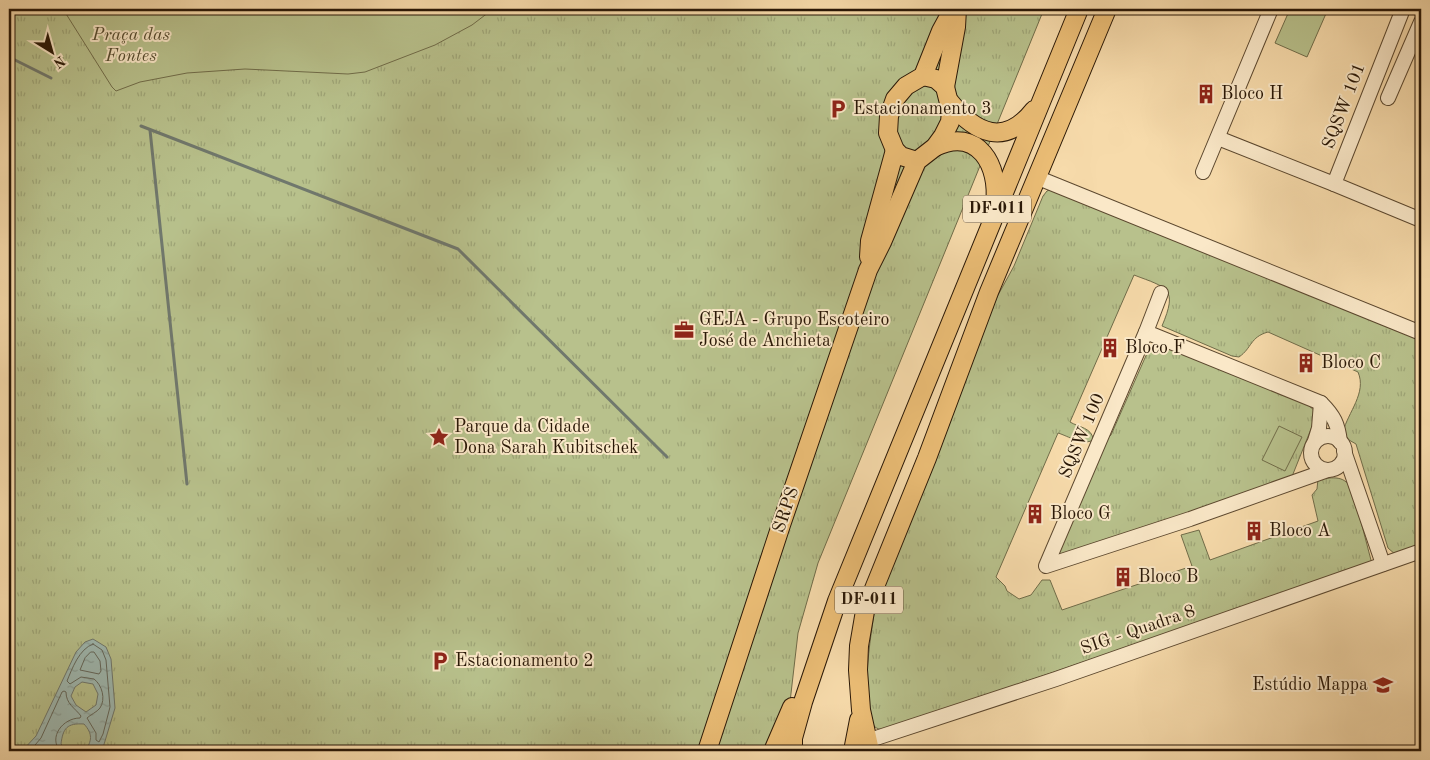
<svg xmlns="http://www.w3.org/2000/svg" width="1430" height="760" viewBox="0 0 1430 760" font-family="'Old Standard TT',serif">
	<style>
		.park { fill: url(#park-tufts); stroke: #706c49 }
		.garden { fill: #b8c18c; stroke: #706c49 }
		.water { fill: url(#water-ripples); stroke: #70786d; fill-rule: evenodd }
		.lines { fill: none; stroke-linecap: round; stroke-linejoin: round }
		.shore { stroke: #64685c; stroke-width: 1 }
		.stream { stroke: #70786d; stroke-width: 3 }
		.minor-casing { stroke: #5c482f; stroke-width: 16 }
		.major-casing { stroke: #291706; stroke-width: 20 }
		.minor { stroke: #fae8c8; stroke-width: 14 }
		.major { stroke: #ecbe76; stroke-width: 18 }
		.labels { text-anchor: middle; dominant-baseline: central; stroke-width: 4; stroke-linejoin: round; paint-order: stroke }
		.shield { fill: #fae8c8; stroke: #685640; stroke-width: 1 }
		.shield-label { font-size: 16px; font-weight: bold; fill: #291706 }
		.park-label { font-size: 18px; font-style: italic; fill: #544a2e; stroke: #fae8c8 }
		.poi-label { font-size: 18px; fill: #291706; stroke: #fae8c8; text-anchor: start }
		.street-label { font-size: 18px; fill: #291706; stroke: #fae8c8 }
	</style>
	<defs>
		<pattern id="park-tufts" width="24" height="20" patternUnits="userSpaceOnUse" patternTransform="scale(1.25)"><rect width="24" height="20" fill="#b8c18c"/><path d="M3 7l-1-3M5 7V3M7 7l1-3M15 17l-1-3M17 17v-4M19 17l1-3" fill="none" stroke="#9ea577"/></pattern>
		<pattern id="water-ripples" width="26" height="14" patternUnits="userSpaceOnUse" patternTransform="scale(1.25)"><rect width="26" height="14" fill="#9fb9b1"/><path d="M2 4q2-2 4 0t4 0M15 11q2-2 4 0t4 0" fill="none" stroke="#899e97"/></pattern>
	</defs>
	<rect width="100%" height="100%" fill="#f7dbab"/>
	<filter id="stains"><feTurbulence type="fractalNoise" baseFrequency=".004" numOctaves="4"/><feColorMatrix values="0 0 0 0 .2 0 0 0 0 .09 0 0 0 0 .02 0 0 0 .5 -.17"/></filter>
	<radialGradient id="worn" r=".72"><stop offset=".6" stop-color="#630" stop-opacity="0"/><stop offset="1" stop-color="#630" stop-opacity=".3"/></radialGradient>
	<g class="park">
		<path d="M9 9H1044L818 563 798 633 790 702 801 751H9Z"/>
		<path d="M1054 188 1421 338V547L1396 555 1388 548 1356 444 1349 440 1343 432C1348 412 1367 393 1358 372L1268 332C1250 337 1252 348 1239 357L1232 356 1162 326C1178 288 1168 288 1134 275L1070 422C1078 427 1093 428 1093 440 1083 446 1068 436 1058 433L996 577 1005 586 1007 591 1019 599 1031 595 1042 580H1050L1062 610 1192 566 1181 535 1199 530 1210 560 1318 521 1312 495 1317 489 1318 479C1334 478 1344 474 1353 491L1372 564 883 730C881 730 876 728 875 727 857 710 873 620 877 596L997 297 1014 266 1043 196 1047 191Z"/>
		<path d="M1154 344H1164L1308 405 1315 411V419L1291 479 1059 556 1058 553 1101 445 1111 435 1148 351Z"/>
	</g>
	<g class="garden">
		<path d="M63 9H493L472 25 435 45 365 72 348 74 245 69 187 73 140 82 116 91 112 87Z"/>
		<path d="M1290 9H1328L1307 57 1275 43Z"/>
		<path d="M1279 426 1302 437 1285 471 1262 460Z"/>
	</g>
	<path class="water" d="M93 639 106 647 111 659 115 708 102 751H85C92 741 93 734 84 724 67 723 63 728 61 744L67 751H22L36 736 76 652 85 642ZM82 682 93 684 98 694 96 705 86 712 76 705 71 696 75 687Z"/>
	<g class="lines">
		<g class="shore">
			<path d="M93 644 102 650 106 660 110 707 103 734 99 742 96 740V733L87 718C90 715 97 712 100 708 106 699 102 685 94 679L81 677 70 684 67 681C72 669 79 649 93 644Z"/>
			<path d="M91 652H94L100 661 101 671 99 674 80 670 85 658Z"/>
			<path d="M30 751 41 738 62 692 64 691 66 692C66 704 75 708 81 716L80 718C63 718 48 737 60 751"/>
		</g>
		<g class="stream">
			<path d="M9 57 51 78"/>
			<path d="M141 126 458 249 667 457"/>
			<path d="M150 130 187 484"/>
		</g>
		<defs>
			<g id="minor">
				<path d="M1403 9 1334 184 1421 220"/>
				<path d="M1388 98 1421 22"/>
				<path d="M1218 138 1334 184"/>
				<path d="M1203 172 1271 9"/>
				<path d="M1036 177 1421 333"/>
				<path d="M1146 332 1161 293"/>
				<circle cx="1328" cy="453" r="17"/>
				<path d="M1315 441 1319 428 1321 403"/>
				<path d="M1344 451 1383 564"/>
				<path d="M1328 470 1190 519 1046 566 1146 332 1321 403C1334 416 1338 424 1340 442"/>
				<path d="M867 741 1056 679 1421 551"/>
			</g>
			<g id="major">
				<path d="M945 87 956 27 957 9"/>
				<path d="M950 102C976 134 1005 147 1034 110"/>
				<path d="M935 147C978 126 1000 166 995 204"/>
				<path d="M917 161 901 156 895 150 888 133 889 116 895 99 906 86 923 76 941 31 953 9"/>
				<path d="M869 257 870 241 895 150"/>
				<path d="M707 751 781 525 868 270 882 242 917 161 935 147 943 136 950 122 951 111 945 87 936 79 923 76"/>
				<path d="M773 751 792 707"/>
				<path d="M793 751V738L803 702 837 601 1079 9"/>
				<path d="M853 751 859 720"/>
				<path d="M870 751 861 710 858 670 859 646 865 611 927 458 989 292 1107 9"/>
			</g>
		</defs>
		<use href="#minor" class="minor-casing"/>
		<use href="#major" class="major-casing"/>
		<use href="#minor" class="minor"/>
		<use href="#major" class="major"/>
	</g>
	<defs>
		<symbol id="building-bare" viewBox="-9 -9 18 18"><path d="M-4-6H4V6H1V3H-1V6H-4ZM-2.5-4.3h1.7v1.8h-1.7ZM.8-4.3h1.7v1.8H.8ZM-2.5-1h1.7V.8h-1.7ZM.8-1h1.7V.8H.8Z" fill="#8f2418" stroke="#fae8c8" stroke-width="2.5" paint-order="stroke"/></symbol>
		<symbol id="parking-bare" viewBox="-9 -9 18 18"><path d="M-3.5-5.5H1a3.5 3.5 0 0 1 0 7H-1V5.5H-3.5ZM-1-3.4V-.6H.8a1.4 1.4 0 0 0 0-2.8Z" fill="#8f2418" stroke="#fae8c8" stroke-width="2.5" paint-order="stroke"/></symbol>
		<symbol id="office-bare" viewBox="-9 -9 18 18"><path d="M-6-3h4V-5.5h4V-3h4V5H-6ZM-1-4.5V-3h2v-1.5ZM-6 0V1H6V0Z" fill="#8f2418" stroke="#fae8c8" stroke-width="2.5" paint-order="stroke"/></symbol>
		<symbol id="sight-bare" viewBox="-9 -9 18 18"><path d="M0-6L1.8-2.2L6-1.7L2.9 1.2L3.7 5.4L0 3.3L-3.7 5.4L-2.9 1.2L-6-1.7L-1.8-2.2Z" fill="#8f2418" stroke="#fae8c8" stroke-width="2.5" paint-order="stroke"/></symbol>
		<symbol id="university-bare" viewBox="-9 -9 18 18"><path d="M0-5L7-2L0 1L-7-2ZM-4 1L0 2.5L4 1V4Q0 6-4 4Z" fill="#8f2418" stroke="#fae8c8" stroke-width="2.5" paint-order="stroke"/></symbol>
	</defs>
	<g fill-rule="evenodd">
		<use href="#building-bare" x="1192" y="80" width="28" height="28"/>
		<use href="#parking-bare" x="824" y="95" width="28" height="28"/>
		<use href="#office-bare" x="670" y="316" width="28" height="28"/>
		<use href="#building-bare" x="1096" y="334" width="28" height="28"/>
		<use href="#building-bare" x="1292" y="349" width="28" height="28"/>
		<use href="#sight-bare" x="425" y="423" width="28" height="28"/>
		<use href="#building-bare" x="1021" y="500" width="28" height="28"/>
		<use href="#building-bare" x="1240" y="517" width="28" height="28"/>
		<use href="#building-bare" x="1109" y="563" width="28" height="28"/>
		<use href="#parking-bare" x="426" y="647" width="28" height="28"/>
		<use href="#university-bare" x="1369" y="671" width="28" height="28"/>
	</g>
	<g class="labels">
		<g class="shield">
			<rect x="963" y="195.5" width="68" height="27" rx="4"/>
			<rect x="835" y="586.5" width="68" height="27" rx="4"/>
		</g>
		<g class="shield-label">
			<text x="997" y="209">DF-011</text>
			<text x="869" y="600">DF-011</text>
		</g>
		<g class="park-label">
			<text x="131" y="35">Praça das<tspan x="131" dy="21">Fontes</tspan></text>
		</g>
		<g class="poi-label">
			<text x="1221" y="94">Bloco H</text>
			<text x="853" y="109">Estacionamento 3</text>
			<text x="699" y="320">GEJA - Grupo Escoteiro<tspan x="699" dy="21">José de Anchieta</tspan></text>
			<text x="1125" y="348">Bloco F</text>
			<text x="1321" y="363">Bloco C</text>
			<text x="454" y="427">Parque da Cidade<tspan x="454" dy="21">Dona Sarah Kubitschek</tspan></text>
			<text x="1050" y="514">Bloco G</text>
			<text x="1269" y="531">Bloco A</text>
			<text x="1138" y="577">Bloco B</text>
			<text x="455" y="661">Estacionamento 2</text>
			<text x="1368" y="685" text-anchor="end">Estúdio Mappa</text>
		</g>
		<g class="street-label">
			<text transform="translate(1344 106) rotate(-69)">SQSW 101</text>
			<text transform="translate(1082 436) rotate(-67)">SQSW 100</text>
			<text transform="translate(786 510) rotate(-71)">SRPS</text>
			<text transform="translate(1138 630) rotate(-19)">SIG - Quadra 8</text>
		</g>
	</g>
	<rect width="1430" height="760" fill="none" stroke="#f7dbab" stroke-width="30"/>
	<rect x="10" y="10" width="1410" height="740" fill="none" stroke="#291706" stroke-width="2.5"/>
	<rect x="15" y="15" width="1400" height="730" fill="none" stroke="#291706"/>
	<g transform="translate(52 52) rotate(143)" stroke="#fae8c8" stroke-width="4" paint-order="stroke">
	<path d="M0-4L9 19L0 12L-9 19Z" fill="#291706"/>
	<text y="-8" font-size="14" font-weight="bold" text-anchor="middle" fill="#291706">N</text>
	</g>
	<rect width="100%" height="100%" filter="url(#stains)"/>
	<rect width="100%" height="100%" fill="url(#worn)"/>
</svg>
